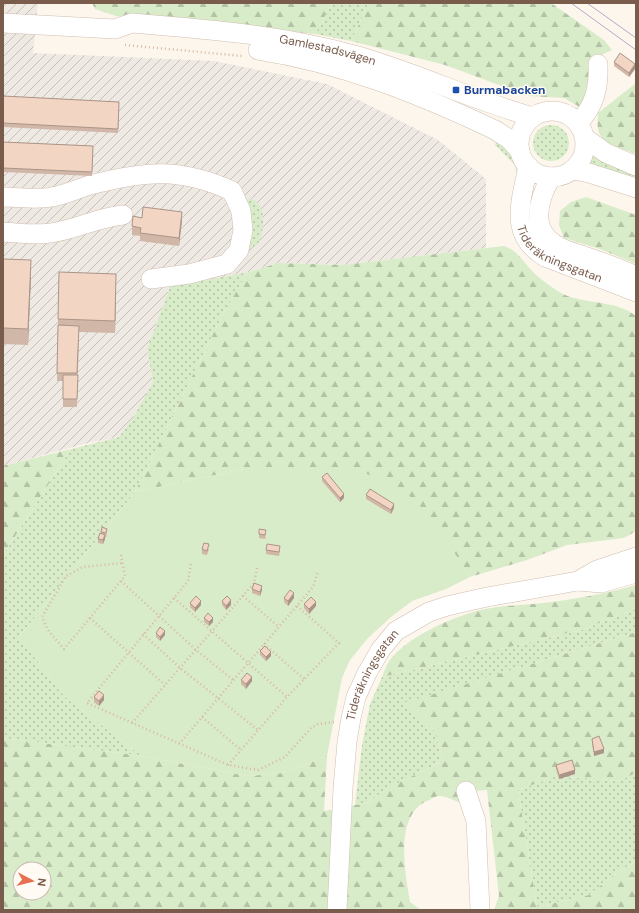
<svg xmlns="http://www.w3.org/2000/svg" width="639" height="913" viewBox="0 0 639 913" font-family="'DM Sans',sans-serif">
	<style>
		.industrial { fill: url(#industrial-furrows) }
		.grass { fill: url(#grass-dots) }
		.forest { fill: url(#forest-firs); fill-rule: evenodd }
		.garden { fill: #d8ecc9 }
		.lines { fill: none; stroke-linecap: round; stroke-linejoin: round }
		.minor-casing { stroke: #d1beb0; stroke-width: 20 }
		.path { stroke: #d9b8a5; stroke-width: 2.5; stroke-dasharray: 1 3; stroke-linecap: butt }
		.minor { stroke: #fff; stroke-width: 19 }
		.tram { stroke: #b9a8c9; stroke-width: 1 }
		.wall { fill: #d1b7a8 }
		.shaded-wall { fill: #aa9588 }
		.building { fill: #f3d5c3; stroke: #aa9588 }
		.transit-dot { fill: #1a4fb4; stroke: #fffaf3; stroke-width: 1.5 }
		.labels { text-anchor: middle; dominant-baseline: central; stroke-width: 3; stroke-linejoin: round; paint-order: stroke }
		.street-label { font-size: 12px; fill: #7a5c4d; stroke: #fffaf3 }
		.transit-label { font-size: 12px; font-weight: bold; fill: #164399; stroke: #fffaf3; text-anchor: start }
	</style>
	<defs>
		<pattern id="industrial-furrows" width="10" height="10" patternUnits="userSpaceOnUse"><rect width="10" height="10" fill="#efe9e4"/><path d="M-1 1l2-2M0 10L10 0M9 11l2-2" fill="none" stroke="#c7c0bb"/></pattern>
		<pattern id="grass-dots" width="8" height="8" patternUnits="userSpaceOnUse"><rect width="8" height="8" fill="#d8ecc9"/><path d="M2 2h.1M6 6h.1" fill="none" stroke="#b4c2a5" stroke-width="1.8" stroke-linecap="round"/></pattern>
		<pattern id="forest-firs" width="22" height="20" patternUnits="userSpaceOnUse"><rect width="22" height="20" fill="#d8ecc9"/><path d="M5 1l3.5 6h-7zM16 11l3.5 6h-7z" fill="#b4c2a5"/></pattern>
	</defs>
	<rect width="100%" height="100%" fill="#fdf6ec"/>
	<path class="industrial" d="M3 3H38L33 53 214 61 327 84 438 140 486 179V248L343 265 279 263 248 272 170 287 147 349 153 382 133 418 119 437 88 443 3 466Z"/>
	<g class="grass">
		<path d="M332 3H369L351 41 315 34Z"/>
		<circle cx="551" cy="143" r="18"/>
		<path d="M497 137C505 146 522 160 517 173L514 164 495 145Z"/>
		<path d="M591 153 636 172V183L586 164Z"/>
		<path d="M250 199C268 202 264 233 258 244L248 250 246 200Z"/>
		<path d="M248 272 223 314 135 492 19 637 65 697 142 756 3 738V555L71 449 119 437 133 418 153 382 147 349 170 287Z"/>
		<path d="M636 609V632L405 703 435 731 443 761 392 786 366 803 355 805 362 745 370 704 382 677 581 630Z"/>
		<path d="M636 773V862L620 870 589 895 537 907 518 790 554 777 590 778 618 781Z"/>
	</g>
	<g class="forest">
		<path d="M92 3H332L315 34 116 16 95 9Z"/>
		<path d="M369 3H551L604 40 612 50 588 61 592 84 583 109 564 98 529 96 445 65 351 41Z"/>
		<path d="M636 83V154C624 149 600 144 598 129 597 124 598 118 598 113Z"/>
		<path d="M586 197 636 215V264L600 249 564 238 559 225 560 211 571 202Z"/>
		<path d="M504 246C519 251 524 264 535 274 543 281 554 289 563 294 583 304 617 300 636 316V531L624 538 567 545 527 560 470 577 438 528 244 469 135 492 223 314 248 272 279 263 343 265Z"/>
		<path d="M71 449 3 555V466Z"/>
		<path d="M636 585V609L581 630 382 677C384 672 386 665 390 660 408 636 456 615 485 609 507 605 530 605 552 602 581 598 608 593 636 585Z"/>
		<path d="M636 632V773L618 781 590 778 554 777 518 790 537 907 589 895 620 870 636 862V910H494L499 896 487 790 474 791 470 808C461 804 449 796 438 796 435 796 430 800 427 801 394 815 405 874 410 902L421 910H3V738L142 756 248 776 282 773 327 756 324 811 366 803 392 786 443 761 435 731 404 703ZM20 869H44V893H20Z"/>
	</g>
	<path class="garden" d="M348 468C362 473 379 476 392 484 428 504 447 542 470 577L446 589 412 601 391 617 368 638 350 660 342 678 327 756 282 773 248 776 142 756 65 697 19 637 135 492 244 469Z"/>
	<g class="lines">
		<defs>
			<g id="minor">
				<path id="s1" d="M3 23 115 29 132 23C206 29 282 35 354 55 415 72 472 100 533 117"/>
				<path d="M258 50C342 63 419 94 495 130L509 139 520 151"/>
				<circle cx="552" cy="144" r="33"/>
				<path d="M578 123C595 106 599 87 598 64"/>
				<path d="M585 138 606 153 636 166"/>
				<path id="s2" d="M528 166C522 200 507 234 545 257L636 292"/>
				<path d="M573 170 589 173 636 188"/>
				<path d="M551 177C538 200 529 231 558 246 566 251 576 253 584 256 602 262 619 268 636 276"/>
				<path d="M3 197C18 197 37 200 52 197 65 195 77 189 90 185 144 171 180 167 232 191L241 211 243 230 239 250 227 264 189 274 151 279"/>
				<path d="M3 232C21 233 39 236 56 232 79 228 100 217 123 215"/>
				<path d="M578 581 597 570 636 557"/>
				<path d="M466 791 476 821 480 910"/>
				<path id="s3" d="M337 910 343 788 347 742 351 718 356 697 367 673 381 649 396 631 429 612 447 606 487 597 578 581 601 583 636 573"/>
			</g>
		</defs>
		<use href="#minor" class="minor-casing"/>
		<g class="path">
			<path d="M125 45 242 56"/>
			<path d="M121 555 125 576 64 649 48 630 42 617 66 576 83 567 122 563"/>
			<path d="M191 564 188 581 87 703 228 765 258 770 285 757 311 728 318 724 334 722"/>
			<path d="M121 581 195 649 233 680"/>
			<path d="M243 596 279 627"/>
			<path d="M174 598 287 697"/>
			<path d="M90 618 165 685"/>
			<path d="M143 634 180 668 258 730"/>
			<path d="M264 644 304 679"/>
			<path d="M202 717 241 750"/>
			<path d="M132 723 254 583 257 568"/>
			<path d="M179 744 313 587 318 571"/>
			<path d="M228 765 287 697 339 643 297 606"/>
		</g>
		<use href="#minor" class="minor"/>
		<g class="tram">
			<path d="M571 3 636 50"/>
			<path d="M587 3 636 38"/>
		</g>
	</g>
	<g class="wall">
		<path d="M614 62 635 69 629 77 614 66Z"/>
		<path d="M3 96 119 102 118 133 3 127Z"/>
		<path d="M3 142 93 146 92 176 3 172Z"/>
		<path d="M142 218 182 220 179 246 140 241V236L132 235V226Z"/>
		<path d="M3 259 31 276 28 345 3 344Z"/>
		<path d="M116 286 115 333 79 332 77 407H63V381H57L58 331V319Z"/>
		<path d="M322 477 344 498 340 502 322 481Z"/>
		<path d="M366 495 394 508 391 514 366 499Z"/>
		<path d="M101 532 107 533 106 538 105 537V539L103 544 98 543V539L101 534Z"/>
		<path d="M259 534H266L265 539 259 538Z"/>
		<path d="M202 549H209L207 555 202 554Z"/>
		<path d="M266 550 280 551 279 556 266 554Z"/>
		<path d="M252 589 262 590 260 596 252 593Z"/>
		<path d="M284 598H294L288 606 284 602Z"/>
		<path d="M222 601 231 605 226 610 222 605Z"/>
		<path d="M190 603 201 605 195 612 190 607Z"/>
		<path d="M304 604 316 606 309 614 304 608Z"/>
		<path d="M204 618 213 622 209 626 204 622Z"/>
		<path d="M156 633 165 635 160 641 156 637Z"/>
		<path d="M260 651 271 656 266 661 260 655Z"/>
		<path d="M241 680 252 681 246 689 241 684Z"/>
		<path d="M94 697 104 700 99 706 94 702Z"/>
		<path d="M592 739 604 753 594 756 592 743Z"/>
		<path d="M556 765 575 774 559 779 556 769Z"/>
	</g>
	<g class="shaded-wall">
		<path d="M635 64V69L629 77V73Z"/>
		<path d="M182 212V220L179 246V238Z"/>
		<path d="M31 260V276L28 345V329Z"/>
		<path d="M116 274V286L115 333V321Z"/>
		<path d="M344 494V498L340 502V498Z"/>
		<path d="M394 504V508L391 514V510Z"/>
		<path d="M105 535V539L103 544V540Z"/>
		<path d="M262 586V590L260 596V592Z"/>
		<path d="M294 593V598L288 606V601Z"/>
		<path d="M231 600V605L226 610V606Z"/>
		<path d="M201 601V605L195 612V608Z"/>
		<path d="M316 602V606L309 614V609Z"/>
		<path d="M213 618V622L209 626V622Z"/>
		<path d="M165 631V635L160 641V637Z"/>
		<path d="M271 652V656L266 661V657Z"/>
		<path d="M252 677V681L246 689V684Z"/>
		<path d="M104 695V700L99 706V701Z"/>
		<path d="M604 749V753L594 756V752Z"/>
		<path d="M575 770V774L559 779V775Z"/>
	</g>
	<g class="building">
		<path d="M620 53 635 64 629 73 614 62Z"/>
		<path d="M3 96 119 102 118 129 3 123Z"/>
		<path d="M3 142 93 146 92 172 3 168Z"/>
		<path d="M143 207 182 212 179 238 140 233 141 228 132 226 133 216 142 218Z"/>
		<path d="M3 259 31 260 28 329 3 328Z"/>
		<path d="M59 272 116 274 115 321 58 319Z"/>
		<path d="M58 325 79 326 77 373H57Z"/>
		<path d="M63 375H78L77 399H63Z"/>
		<path d="M327 473 344 494 340 498 322 477Z"/>
		<path d="M370 489 394 504 391 510 366 495Z"/>
		<path d="M102 527 107 529 106 533 101 532Z"/>
		<path d="M259 529 266 530 265 535 259 534Z"/>
		<path d="M100 533 105 535 103 540 98 539Z"/>
		<path d="M204 543 209 544 207 551 202 549Z"/>
		<path d="M267 544 280 546 279 552 266 550Z"/>
		<path d="M254 583 262 586 260 592 252 589Z"/>
		<path d="M290 590 294 593 288 601 284 598Z"/>
		<path d="M196 596 201 601 195 608 190 603Z"/>
		<path d="M227 596 231 600 226 606 222 601Z"/>
		<path d="M311 597 316 602 309 609 304 604Z"/>
		<path d="M208 613 213 618 209 622 204 618Z"/>
		<path d="M160 627 165 631 160 637 156 633Z"/>
		<path d="M265 646 271 652 266 657 260 651Z"/>
		<path d="M247 673 252 677 246 684 241 680Z"/>
		<path d="M99 691 104 695 99 701 94 697Z"/>
		<path d="M599 736 604 749 594 752 592 739Z"/>
		<path d="M572 760 575 770 559 775 556 765Z"/>
	</g>
	<rect class="transit-dot" x="452" y="86" width="8" height="8" rx="2"/>
	<g class="labels">
		<g class="street-label">
			<text stroke="none"><textPath href="#s1" startOffset="328">Gamlestadsvägen</textPath></text>
			<text stroke="none"><textPath href="#s2" startOffset="111">Tideräkningsgatan</textPath></text>
			<text stroke="none"><textPath href="#s3" startOffset="241">Tideräkningsgatan</textPath></text>
		</g>
		<g class="transit-label">
			<text x="464" y="90">Burmabacken</text>
		</g>
	</g>
	<rect width="639" height="913" fill="none" stroke="#7a5c4d" stroke-width="8"/>
	<g transform="translate(32 881) rotate(97)"><circle r="19" fill="#fffaf3" stroke="#cabbb1"/>
	<path d="M0-3L7 15L0 10L-7 15Z" fill="#e76f51"/>
	<text y="-6" font-size="11" font-weight="bold" text-anchor="middle" fill="#7a5c4d">N</text>
	</g>
</svg>
